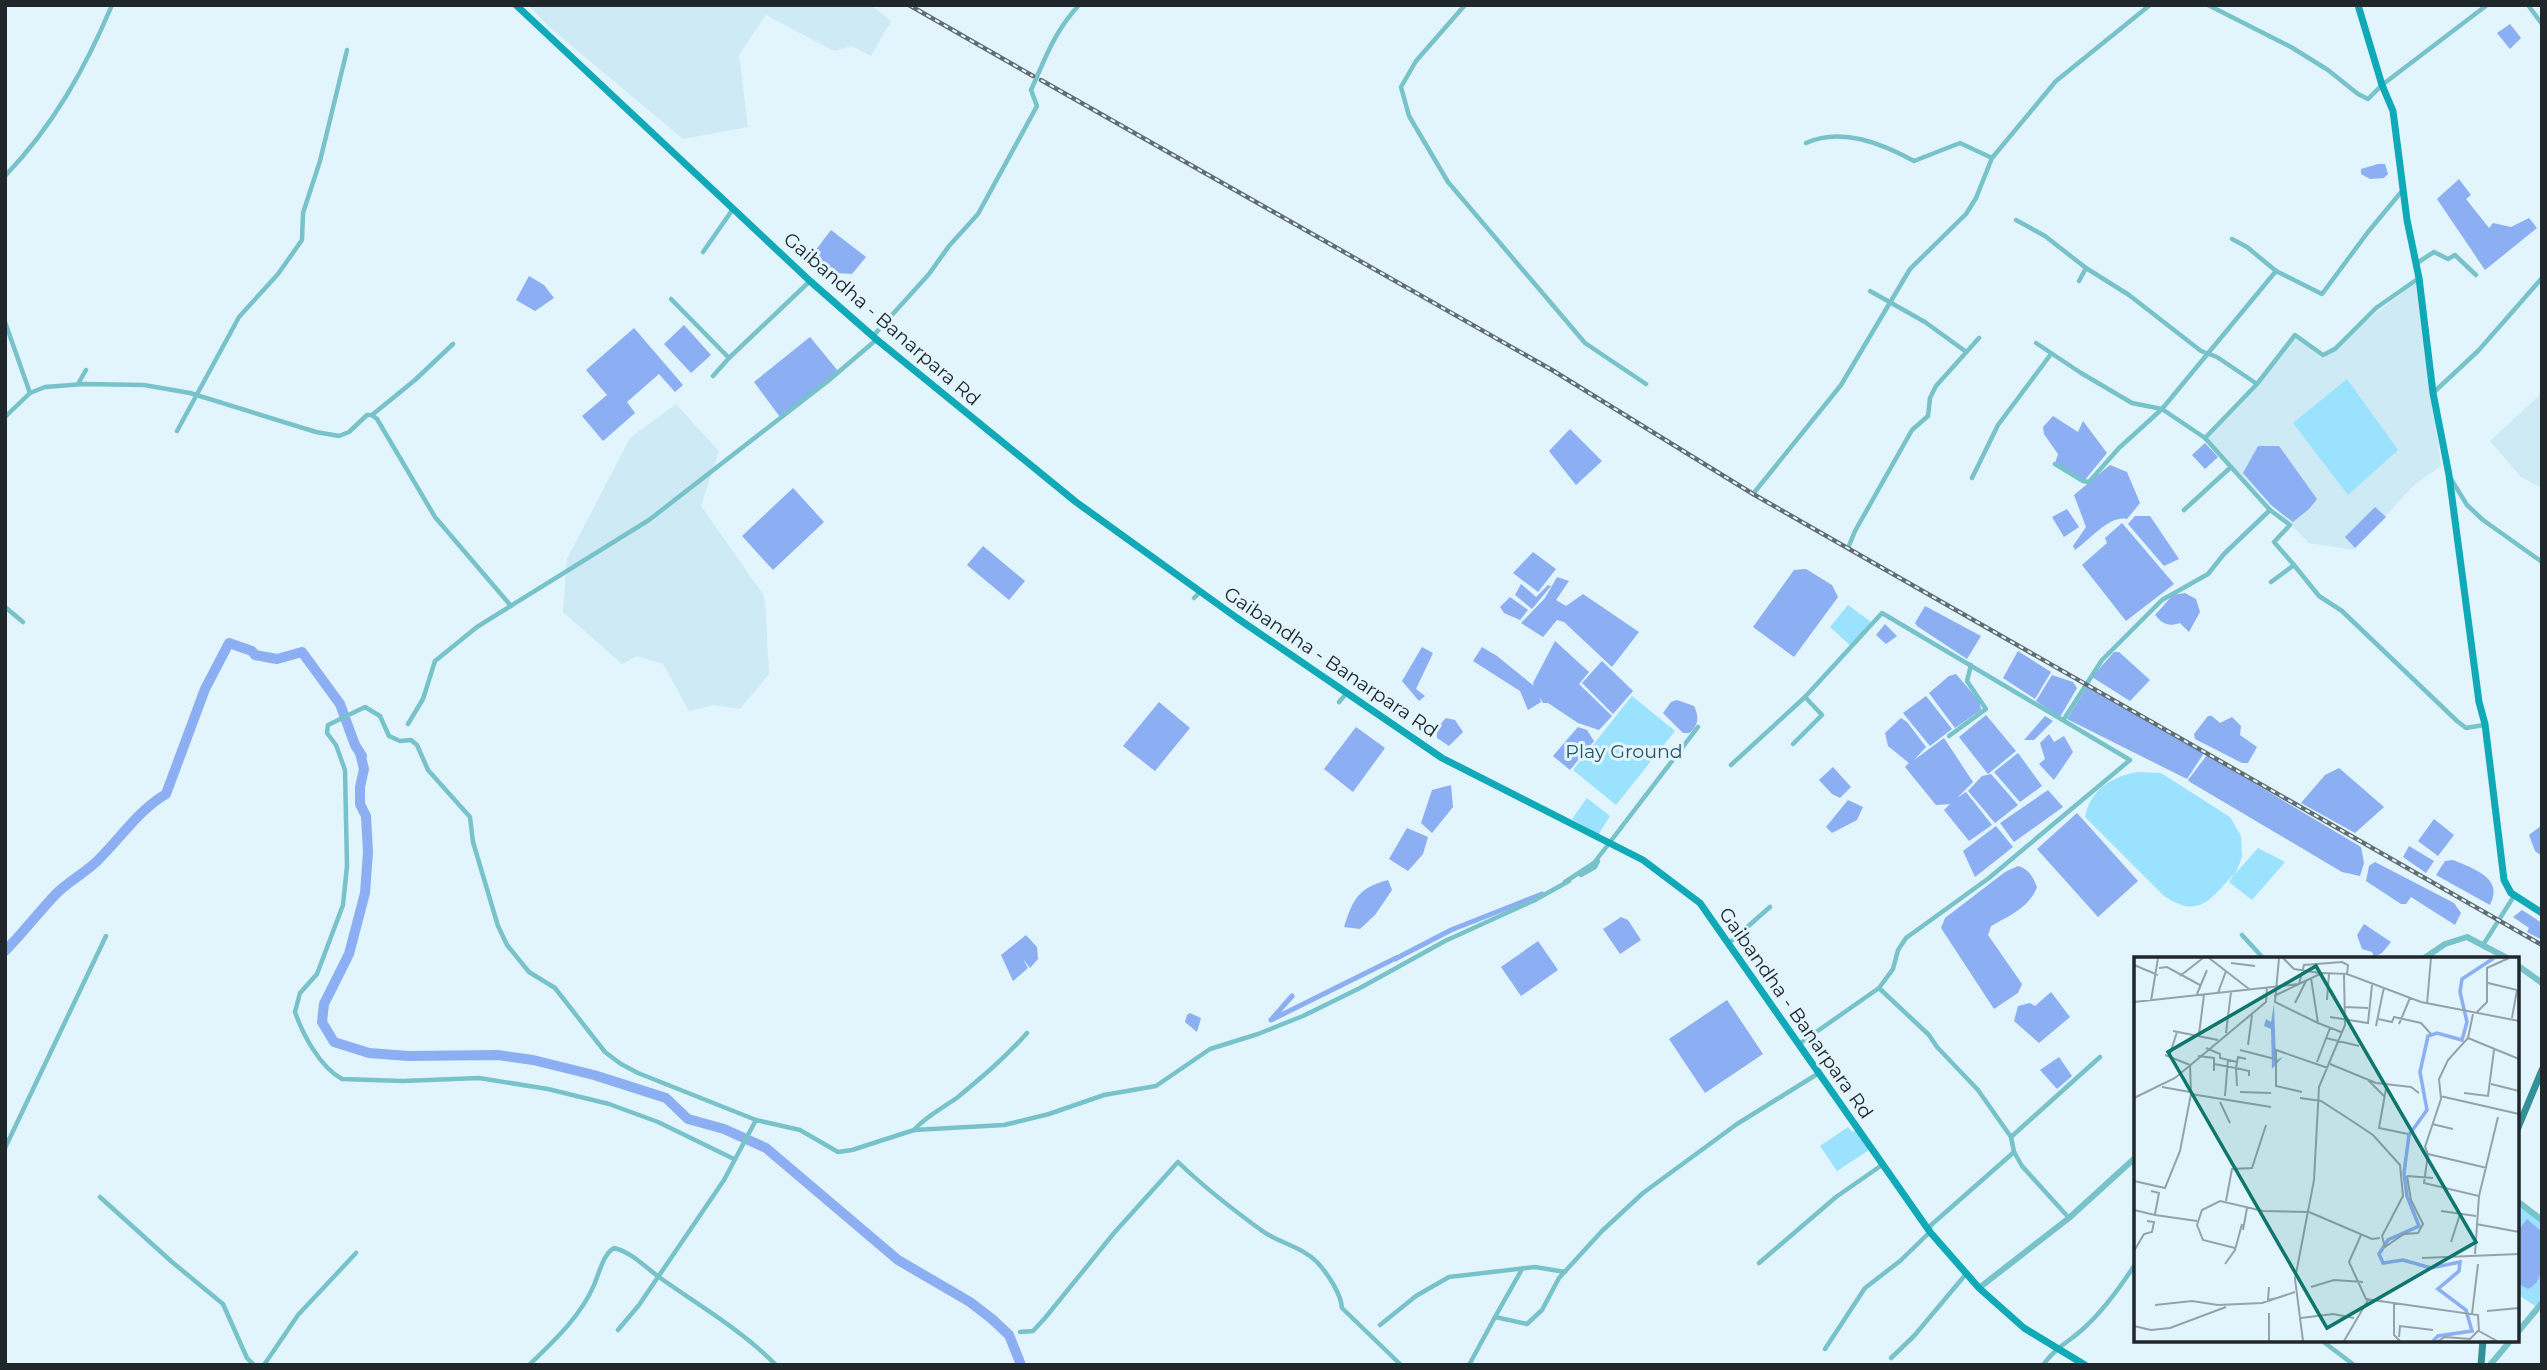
<svg xmlns="http://www.w3.org/2000/svg" width="2547" height="1370" viewBox="0 0 2547 1370" font-family="Montserrat,sans-serif">
	<style>
		.built { fill: #ceeaf5 }
		.green { fill: #9be2fe }
		.water { fill: #8caef2 }
		.lines { fill: none; stroke-linecap: round; stroke-linejoin: round }
		.canal { stroke: #8caef2; stroke-width: 5 }
		.river { stroke: #8caef2; stroke-width: 10 }
		.minor { stroke: #78c2ca; stroke-width: 4.5 }
		.tertiary { stroke: #78c2ca; stroke-width: 6 }
		.secondary { stroke: #10a9b7; stroke-width: 7 }
		.primary { stroke: #358f98; stroke-width: 7 }
		.rail-casing { stroke: #626d72; stroke-width: 4.5 }
		.rail { stroke: #e2f5fd; stroke-width: 2; stroke-dasharray: 5; stroke-linecap: butt }
		.minor-bridge { stroke: #78c2ca; stroke-width: 4.5 }
		.labels { text-anchor: middle; dominant-baseline: central; stroke-width: 6; stroke-linejoin: round; paint-order: stroke }
		.street-label { font-size: 19px; fill: #20272a; stroke: #e2f5fd }
		.park-label { font-size: 19px; fill: #295463; stroke: #e2f5fd }
		.inset-river { fill: none; stroke: #8caef2; stroke-width: 3.5 }
		.inset-road { fill: none; stroke: #94a3a9; stroke-width: 2 }
		.view { fill: #0f766e; fill-opacity: 0.15; stroke: #0f766e; stroke-width: 3.5 }
		.inset-edge { fill: none; stroke: #20272a; stroke-width: 3.5 }
	</style>
	<rect width="100%" height="100%" fill="#e2f5fd"/>
	<g class="built">
		<path d="M528 5H871L891 21 871 56 852 46 834 51 766 15 739 55 748 127 683 139 548 26Z"/>
		<path d="M2416 282 2441 466 2413 486 2354 550 2309 543 2205 438 2257 386 2295 336 2322 355Z"/>
		<path d="M2542 393V488L2521 477 2490 441Z"/>
		<path d="M676 404 719 451 701 506 763 594 765 601 769 674 740 709 714 705 689 711 663 664 637 656 622 664 563 612 567 559 630 438Z"/>
	</g>
	<g class="green">
		<path d="M2347 379 2398 450 2348 495 2293 423Z"/>
		<path d="M1848 605 1871 622 1851 646 1830 627Z"/>
		<path d="M1632 696 1675 731 1616 805 1573 770Z"/>
		<path d="M2138 772 2161 773 2230 817 2241 836 2242 857 2236 873 2258 848 2285 862 2252 900 2229 882 2235 873C2210 899 2200 920 2164 896L2085 817C2090 790 2112 776 2138 772Z"/>
		<path d="M1587 798 1610 816 1598 835 1572 819Z"/>
		<path d="M1848 1127 1852 1132 1856 1130 1869 1150 1837 1171 1820 1146Z"/>
		<path d="M2517 1203 2542 1222V1300L2537 1307 2517 1294Z"/>
	</g>
	<g class="water">
		<path d="M2510 24 2521 38 2510 49 2497 33Z"/>
		<path d="M2378 164H2385L2388 174 2384 178 2370 179 2361 174V169Z"/>
		<path d="M2459 179 2471 195 2466 199 2489 228 2493 223 2511 227 2529 218 2537 228 2485 270 2437 199Z"/>
		<path d="M831 230 866 257 852 274 835 273 812 255Z"/>
		<path d="M529 276 544 285 554 298 535 311 516 300Z"/>
		<path d="M684 325 711 355 691 373 664 344Z"/>
		<path d="M634 328 683 385 675 392 659 374 627 402 635 413 603 441 582 416 607 395 586 370Z"/>
		<path d="M810 337 838 371 780 417 754 382Z"/>
		<path d="M2053 416 2078 432 2083 421 2107 453 2084 481 2055 463 2058 454 2044 434 2043 427Z"/>
		<path d="M1570 429 1602 461 1576 485 1549 451Z"/>
		<path d="M2205 443 2218 457 2205 469 2192 455Z"/>
		<path d="M2258 446H2279L2317 499 2309 509 2293 522 2271 505 2243 473Z"/>
		<path d="M2110 465 2127 472 2140 503 2127 519C2109 515 2090 540 2075 550L2073 546 2086 527 2074 495Z"/>
		<path d="M793 488 824 522 773 570 742 536Z"/>
		<path d="M2375 507 2386 517 2355 548 2345 537Z"/>
		<path d="M2067 509 2079 527 2064 537 2052 517Z"/>
		<path d="M2135 516H2150L2179 559 2164 566 2128 524Z"/>
		<path d="M2122 523 2174 584 2126 621 2082 565 2107 543 2105 538Z"/>
		<path d="M983 546 1025 581 1009 600 967 565Z"/>
		<path d="M1533 552 1556 569 1538 592 1513 573Z"/>
		<path d="M1806 569 1832 585 1838 597 1794 657 1753 627 1794 570Z"/>
		<path d="M1557 577 1569 581 1556 600 1566 606 1583 594 1639 632 1612 667 1564 622 1557 620 1543 637 1521 623 1545 598Z"/>
		<path d="M1521 584 1536 597 1548 585 1551 586 1532 609 1515 595Z"/>
		<path d="M2185 593 2196 599 2200 612 2189 632 2180 623C2168 627 2163 624 2155 615L2173 595Z"/>
		<path d="M1510 597 1528 610 1520 620 1504 613 1500 607Z"/>
		<path d="M1925 606 1981 636 1967 659 1917 626 1915 623Z"/>
		<path d="M1885 624 1897 636 1886 644 1876 635Z"/>
		<path d="M1555 641 1589 672 1579 684 1612 716 1599 730 1578 723 1548 703H1543L1540 697 1541 702 1528 710 1520 691 1473 661 1482 647 1497 656 1534 686 1533 683Z"/>
		<path d="M1422 647 1433 653 1416 689 1425 696 1419 701 1402 681Z"/>
		<path d="M2018 651 2051 672 2035 699 2003 678Z"/>
		<path d="M2114 652H2119L2150 680 2130 701 2092 677Z"/>
		<path d="M1602 661 1633 691 1613 714 1582 683Z"/>
		<path d="M1956 674 1980 702 1981 710 1955 728 1929 693 1949 676Z"/>
		<path d="M2052 675 2073 682 2077 688 2060 717 2036 701Z"/>
		<path d="M2087 687 2204 753 2187 779 2067 719Z"/>
		<path d="M1926 696 1952 729 1930 746 1903 713Z"/>
		<path d="M1677 700 1694 706C1699 716 1699 726 1689 733H1683L1663 713 1671 702Z"/>
		<path d="M1159 702 1190 728 1155 771 1123 746Z"/>
		<path d="M1986 715 2016 751 1988 774 1959 737Z"/>
		<path d="M2045 716 2053 721 2034 740H2024Z"/>
		<path d="M2208 716H2212L2220 723 2232 717 2241 726 2240 735 2257 747 2248 763H2242L2195 739 2194 734Z"/>
		<path d="M1446 718 1455 720 1463 732 1449 746 1437 738C1436 729 1440 724 1446 718Z"/>
		<path d="M1901 718 1907 722 1926 747 1914 760 1944 738 1973 782 1957 798 1966 792 1992 825 1969 841 1944 810 1950 804 1936 805 1905 767 1909 763 1888 746 1885 733Z"/>
		<path d="M1356 727 1385 748 1353 792 1324 769Z"/>
		<path d="M1578 727 1587 730 1594 741 1570 770 1553 756Z"/>
		<path d="M2049 734 2054 742 2064 736 2073 752 2054 780 2039 764 2045 759 2040 743Z"/>
		<path d="M2018 753 2042 786 2020 802 1994 772Z"/>
		<path d="M2207 755 2361 847 2364 863 2360 876 2342 872 2190 782 2188 780Z"/>
		<path d="M1833 767 1851 787 1840 798 1832 794 1819 780Z"/>
		<path d="M2339 768 2384 807 2355 833 2301 803 2325 775Z"/>
		<path d="M1991 774 2018 805 1995 823 1968 791 1982 776Z"/>
		<path d="M1451 785 1453 807 1432 833 1421 823 1432 790Z"/>
		<path d="M2048 790 2063 807 2014 842 2000 823Z"/>
		<path d="M1848 800 1863 807 1857 820 1832 833 1826 827Z"/>
		<path d="M2077 813 2138 881 2098 917 2037 849Z"/>
		<path d="M2434 819 2454 835 2438 856 2418 841Z"/>
		<path d="M2542 825V856L2535 851 2529 835Z"/>
		<path d="M1996 826 2013 847 1975 877 1963 851Z"/>
		<path d="M1407 828 1428 837 1423 854 1408 871 1389 859Z"/>
		<path d="M2409 846 2434 861 2426 873 2403 857Z"/>
		<path d="M2453 860C2472 868 2505 878 2490 905L2436 875 2445 861Z"/>
		<path d="M2375 862 2454 903 2461 913 2455 925 2411 897 2406 904H2401L2366 881 2369 866Z"/>
		<path d="M2018 866C2029 869 2033 877 2037 887 2030 907 2009 916 1991 926L1988 935 2022 984 2018 993 1994 1009 1941 928 1945 918 2005 872Z"/>
		<path d="M1388 880 1392 890 1375 915 1360 929 1344 927C1353 899 1358 888 1388 880Z"/>
		<path d="M2522 910 2542 923V940L2527 932 2529 928 2513 917Z"/>
		<path d="M1621 917 1628 920 1641 940 1620 954 1603 929Z"/>
		<path d="M2364 924 2391 942 2382 953 2374 957 2372 952 2362 949 2357 935Z"/>
		<path d="M1026 935 1037 947 1038 959 1030 968 1023 959 1028 968 1013 981 1001 955Z"/>
		<path d="M1538 941 1558 970 1521 996 1501 967Z"/>
		<path d="M2051 992 2070 1017 2039 1043 2014 1021 2018 1006 2030 1003 2035 1006Z"/>
		<path d="M1727 1000 1763 1054 1705 1093 1669 1039Z"/>
		<path d="M1190 1013 1201 1018 1197 1032 1185 1022 1187 1015Z"/>
		<path d="M2059 1057 2072 1076 2057 1089 2040 1070Z"/>
		<path d="M2527 1219 2542 1232C2542 1250 2547 1281 2528 1289L2517 1283V1232Z"/>
	</g>
	<g class="lines">
		<g class="canal">
			<path d="M1395 959 1451 930 1542 894"/>
			<path d="M1292 996 1271 1020 1396 958"/>
		</g>
		<path class="river" d="M5 951C23 933 38 913 55 895 69 880 88 872 101 857 123 835 139 810 166 794L205 689 229 643 252 651 255 655 277 659 302 652 340 704 355 745 362 756 360 753 364 769 360 787V804L366 816 368 852 365 893 349 954 324 1004 322 1022 334 1042 369 1053 408 1056 498 1055 533 1060 594 1075 666 1098 688 1119 724 1129 766 1148 898 1260 970 1302 992 1319 1009 1335 1021 1365"/>
		<g class="minor">
			<path d="M1465 5 1416 61 1401 87 1409 116 1448 182 1585 343 1646 384"/>
			<path d="M2208 5 2291 47 2328 70 2358 94 2368 99 2382 85 2487 5"/>
			<path d="M2528 5 2542 24"/>
			<path d="M1806 143C1841 127 1881 143 1914 161L1960 143 1992 158"/>
			<path d="M5 176C53 126 85 69 112 5"/>
			<path d="M2016 220 2045 236 2086 268 2129 295 2201 351 2217 357 2257 384"/>
			<path d="M2232 239 2247 247 2276 271 2322 294 2368 232 2402 191"/>
			<path d="M703 252 733 209"/>
			<path d="M2417 263 2434 252 2448 259 2455 255 2476 275"/>
			<path d="M2079 281 2086 268"/>
			<path d="M1870 291 1925 322 1965 351"/>
			<path d="M671 299 729 358"/>
			<path d="M5 322 30 393"/>
			<path d="M873 336 929 274 949 246 978 214 1037 106 1031 90C1046 57 1054 32 1079 5"/>
			<path d="M2036 343 2081 373 2132 403 2162 409 2276 271"/>
			<path d="M713 376 729 358 810 281"/>
			<path d="M78 384 86 370"/>
			<path d="M2433 393 2478 351 2542 278"/>
			<path d="M372 415 415 380 453 344"/>
			<path d="M5 417 30 393 45 387 84 384 144 385 190 393 316 432 339 436 349 432 367 415H372L377 419 435 517 511 606"/>
			<path d="M177 431 239 317 278 274 302 240 303 213 320 161 347 50"/>
			<path d="M2205 438 2257 384 2295 335 2323 355 2335 349 2376 308 2419 278"/>
			<path d="M2055 464 2083 481 2089 482 2119 448 2162 409 2205 438 2231 467 2184 510"/>
			<path d="M2231 467 2270 510 2290 525 2274 542 2294 565"/>
			<path d="M1972 478 1998 425 2051 354"/>
			<path d="M2451 479 2467 505 2483 520 2542 562"/>
			<path d="M1753 494 1841 385 1910 269 1966 214 1976 198 1992 158 2056 81 2150 5"/>
			<path d="M1848 548 1855 531 1912 430 1928 416 1930 398 1936 386 1979 338"/>
			<path d="M2271 582 2294 565 2319 596 2342 611 2457 721 2466 728 2484 725"/>
			<path d="M1194 598 1200 592"/>
			<path d="M5 607 23 622"/>
			<path d="M1339 702 1346 694"/>
			<path d="M2064 719 2102 660 2162 600 2208 574 2224 554 2270 510"/>
			<path d="M408 724 423 699 435 661 477 627 649 520 828 381 876 340"/>
			<path d="M1949 736 1986 709 1967 681 1971 665"/>
			<path d="M1793 744 1822 715 1805 697"/>
			<path d="M1731 765 1805 697 1882 613 2130 760 1989 878 1906 938 1898 950 1893 969 1879 988 1799 1044"/>
			<path d="M1581 875 1595 867 1598 861"/>
			<path d="M1565 882 1594 863 1698 727"/>
			<path d="M2242 935 2264 959"/>
			<path d="M1729 943 1770 907"/>
			<path d="M2483 945 2514 896"/>
			<path d="M1879 988 1929 1035 1937 1047 1978 1090 2011 1137 2014 1152 2022 1166 2069 1218"/>
			<path d="M914 1130C926 1116 943 1108 958 1097 982 1077 1006 1057 1027 1033"/>
			<path d="M2011 1137 2100 1057"/>
			<path d="M5 1148 106 936"/>
			<path d="M734 1159 658 1122 609 1104 548 1089 479 1078 403 1081 342 1079C320 1067 303 1035 295 1012L300 993 317 974 343 905 347 866 345 770 336 745 327 733 328 725 365 707 380 716 389 736 400 741 411 740 417 745 428 770 470 817 473 842 498 926 507 945 529 972 555 988 605 1052 621 1064 638 1073 756 1120 800 1130 838 1152 852 1150 914 1130 1004 1125 1049 1114 1104 1095 1156 1086 1210 1049 1258 1034 1303 1016 1360 988 1445 941 1535 900"/>
			<path d="M100 1197 172 1262 223 1304 247 1358 254 1365"/>
			<path d="M1759 1263 1836 1197 1882 1165"/>
			<path d="M1495 1317 1521 1271"/>
			<path d="M1380 1325 1416 1296 1449 1277 1535 1267 1565 1272"/>
			<path d="M618 1330 639 1305 724 1180 756 1120"/>
			<path d="M1020 1332 1033 1331 1045 1318 1114 1233 1178 1162C1204 1187 1232 1209 1261 1230 1278 1243 1301 1246 1317 1262 1327 1273 1341 1293 1342 1308L1401 1365"/>
			<path d="M2321 1340 2354 1365"/>
			<path d="M1825 1349 1865 1288 1900 1261 1930 1232V1226L2014 1152"/>
			<path d="M1891 1358 1914 1336 1966 1274"/>
			<path d="M264 1365 298 1315 356 1253"/>
			<path d="M529 1365C553 1342 581 1316 594 1285 599 1274 603 1254 614 1248 631 1252 645 1267 659 1277 698 1305 743 1331 776 1365"/>
			<path d="M1469 1365 1495 1317 1527 1324 1542 1310 1559 1278 1602 1231 1643 1193 1737 1124 1819 1073"/>
			<path d="M2043 1365C2057 1346 2068 1343 2084 1328 2104 1310 2121 1286 2136 1263"/>
		</g>
		<g class="tertiary">
			<path d="M2423 959 2445 944 2467 937 2509 959"/>
			<path d="M2517 965 2542 983"/>
			<path d="M2517 1201 2542 1220"/>
			<path d="M1979 1288 2069 1218 2136 1157"/>
			<path d="M2517 1333 2542 1303"/>
			<path d="M2490 1365 2511 1340"/>
		</g>
		<g class="secondary">
			<path d="M516 5 810 281 876 339 1076 502 1237 618 1442 758 1643 860 1700 903 1930 1232 1979 1288 2024 1328 2085 1365"/>
			<path d="M2358 5 2382 85 2393 111 2407 220 2419 278 2433 393 2449 475 2479 702 2485 724 2504 880 2511 893 2542 913"/>
		</g>
		<g class="primary">
			<path d="M2517 1130 2542 1070"/>
			<path d="M2481 1365 2483 1340"/>
		</g>
		<defs>
			<g id="rail">
				<path d="M909 5 1033 76"/>
				<path d="M1041 80 1552 370 1753 494 2542 945"/>
			</g>
		</defs>
		<use href="#rail" class="rail-casing"/>
		<use href="#rail" class="rail"/>
		<path class="minor-bridge" d="M1535 900 1569 881"/>
	</g>
	<g class="labels">
		<g class="street-label">
			<text transform="translate(882 319) rotate(41)">Gaibandha - Banarpara Rd</text>
			<text transform="translate(1331 662) rotate(34)">Gaibandha - Banarpara Rd</text>
			<text transform="translate(1796 1013) rotate(55)">Gaibandha - Banarpara Rd</text>
		</g>
		<g class="park-label">
			<text x="1624" y="751">Play Ground</text>
		</g>
	</g>
	<g transform="translate(2134 957)">
		<rect width="385" height="385" fill="#e2f5fd"/>
		<path d="M140 47 142 103 149 100 138 112 137 72 130 69 132 62 137 65Z" fill="#8caef2"/>
		<path class="inset-river" d="M299 384 304 379 338 374 332 353 304 332 325 314 326 305 297 311 269 303 249 306 245 297 254 283 285 269 273 239 270 216 275 178 293 153 286 115 294 79 303 76 328 83 333 65 326 35 328 22 360 1"/>
		<path class="inset-road" d="M75 1 115 32M145 1 141 45 184 66M149 1 160 12 186 16M97 6 121 9M0 8 24 18M25 11 33 10 66 28M46 19 69 1M177 21 184 66 207 75M354 26 383 33 378 61M84 36 92 14M63 37 73 13M140 39 165 27 170 8 208 5 214 8 213 17M193 43 195 17M17 44 24 1M0 45 165 27 188 16 213 17 287 45 385 64M161 46 172 24M293 47 297 1M211 50 234 51M343 55 353 45V11L375 1M339 57 334 81 314 103 305 122 307 142 291 190 294 197 290 226 345 239 341 297M196 60 234 66 238 28M244 62 258 65 260 60 287 66 297 77M265 67 276 41M242 69 250 30M39 74 84 83M92 76 97 35M65 77 70 38M192 81 225 89M334 81 385 102M114 88 118 58M72 91 86 97V101L103 105M106 93 141 102M64 99 80 101V114M35 100 43 75M112 102 104 100 102 111 115 114V119M183 105 196 71M80 107 102 111 103 129M196 107 242 126 277 130 285 136M233 122 250 139M253 126 245 171 274 177M357 127 385 134M28 130 56 135M106 135 137 136M168 135 142 129V93L194 111M330 136 354 139 360 93M57 137 137 150M91 139 94 102M306 139 385 157M0 141 41 121 132 45 133 31M166 141 187 144 215 162 239 178 266 208 269 239 248 279 251 290 270 277 284 276 289 267 277 243 273 219M86 145 96 166M298 167 319 172M294 197 353 211M273 219 299 221M0 224 31 231 46 194 57 137 56 108 31 98M17 234 25 236 21 257M345 239 364 160M92 244 98 212 118 211 132 168M0 253 21 258M307 254 342 259M175 255 238 282 246 281M21 258 63 264M342 267 385 275M109 273 113 251M227 278 215 305 232 342 344 358 345 374 363 384M317 285 326 257M101 291 69 283 63 268 68 253 86 244 129 254 173 255M0 294 10 277 18 275 20 265 13 264M288 301 385 297M91 307 101 293 108 267M135 330 134 343 143 341M177 330 200 323 229 325M260 346V378L266 384M21 348 58 344 84 348 128 346 161 335M353 354 385 351M135 356V384M338 357 344 307M167 361 199 357 220 361M0 369 17 373 36 371 92 350M265 380 266 369 299 373M169 384 161 322 180 223 185 130 211 68 210 18M210 384 234 343M304 384 311 380 336 382 345 373"/>
		<path class="view" d="M182 9 342 285 193 371 34 95Z"/>
		<rect width="385" height="385" class="inset-edge"/>
	</g>
	<rect width="2547" height="1370" fill="none" stroke="#20272a" stroke-width="14"/>
</svg>
